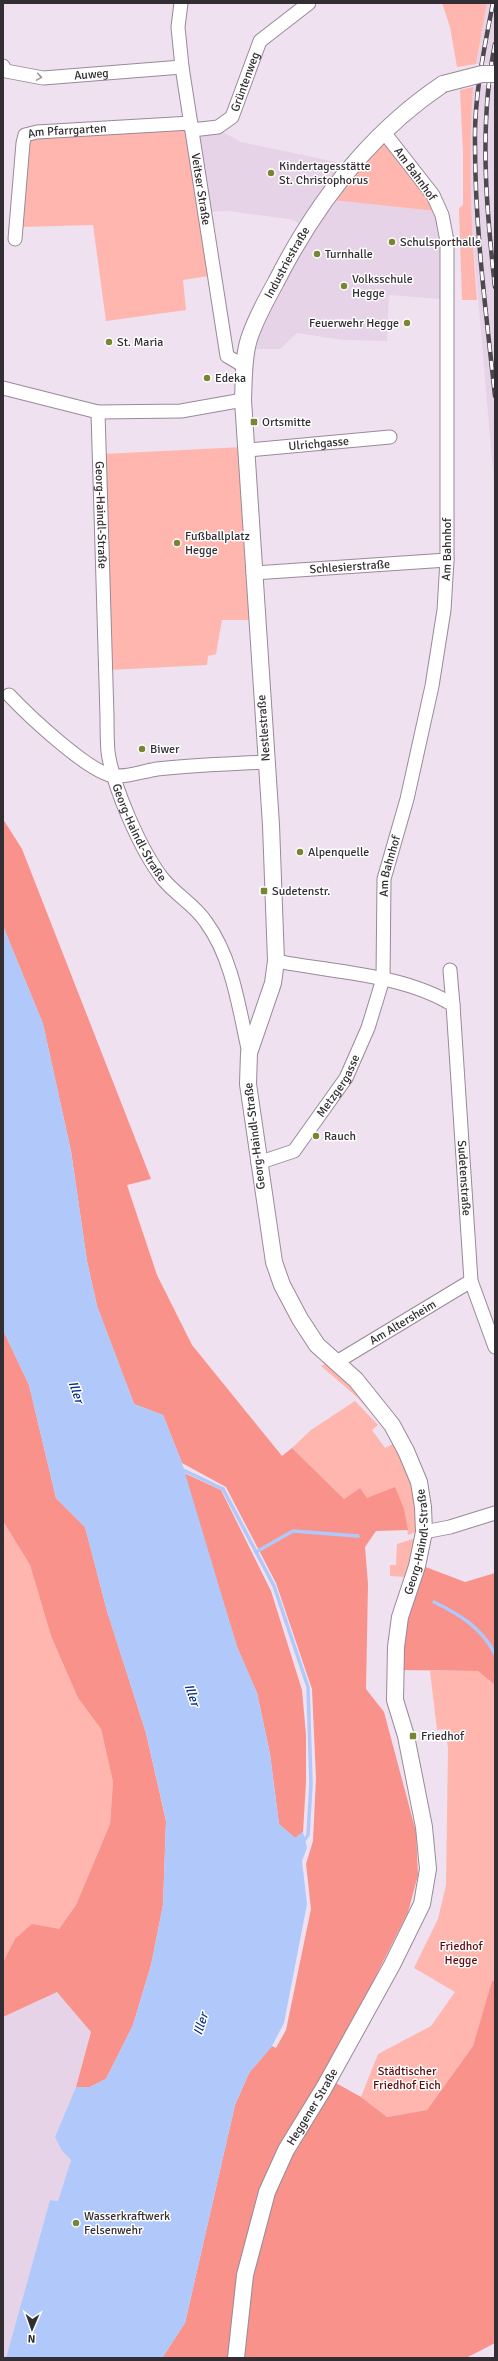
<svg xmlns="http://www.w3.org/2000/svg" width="498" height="2361" viewBox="0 0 498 2361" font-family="Signika,sans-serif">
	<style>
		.built { fill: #e7d3e8 }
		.green { fill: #ffb6ae }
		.forest { fill: #f8928a }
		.water { fill: #b0c9fa }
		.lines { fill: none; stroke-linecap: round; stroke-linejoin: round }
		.stream { stroke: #b0c9fa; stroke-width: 3.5 }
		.minor-casing { stroke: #988a98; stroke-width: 15 }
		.tertiary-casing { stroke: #988a98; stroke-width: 18 }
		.minor { stroke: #fff; stroke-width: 13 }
		.tertiary { stroke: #fff; stroke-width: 16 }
		.rail-casing { stroke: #4e484f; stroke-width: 4.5 }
		.rail { stroke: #fff; stroke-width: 3; stroke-dasharray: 9; stroke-linecap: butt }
		.tertiary-bridge-casing { stroke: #988a98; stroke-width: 18; stroke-linecap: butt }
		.tertiary-bridge { stroke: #fff; stroke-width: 16 }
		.oneway { stroke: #99969a }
		.poi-dot { fill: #788533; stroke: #fff; stroke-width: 1.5 }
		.labels { text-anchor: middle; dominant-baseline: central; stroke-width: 3; stroke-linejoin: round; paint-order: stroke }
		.street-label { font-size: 12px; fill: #332e34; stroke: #fff }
		.poi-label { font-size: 12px; fill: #332e34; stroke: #fff; text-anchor: start }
		.park-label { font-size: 12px; fill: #63070c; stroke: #fff }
		.water-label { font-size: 13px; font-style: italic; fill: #0a3089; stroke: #fff }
	</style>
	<rect width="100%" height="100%" fill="#efe1f0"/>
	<g class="built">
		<path d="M487 3H495V63L476 64Z"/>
		<path d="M483 85H495V494L470 206 469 143 473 87Z"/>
		<path d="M219 130 241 142 346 164 302 224 289 219 227 211 209 212 198 134Z"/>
		<path d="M332 200 435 211 442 242 441 299 389 295 387 341 343 340 297 333 280 349H251L274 293Z"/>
		<path d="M57 1992 91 2032 76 2087 55 2137 62 2151 71 2160 58 2201 50 2200 6 2358H3V2017Z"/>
	</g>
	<g class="green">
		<path d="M442 3H487L476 64 457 67 450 27Z"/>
		<path d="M473 87C468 159 471 229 477 300H462L459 208 463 205V153L460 90Z"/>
		<path d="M186 127 209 276 183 280 186 310 106 321 93 225 20 227 29 138Z"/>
		<path d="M384 138 428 197 435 211 332 200Z"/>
		<path d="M243 447 251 620H222L216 654 208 656 207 665 109 670 103 454Z"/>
		<path d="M327 1363 352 1383 377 1419 357 1397 321 1366Z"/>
		<path d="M355 1401 378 1425 372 1430 385 1448 395 1443 414 1481 419 1531 408 1535 404 1509 366 1498 360 1488 344 1499 292 1448 311 1430Z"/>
		<path d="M3 1521 30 1565 51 1636 78 1698 101 1729 113 1782 110 1824 76 1905 59 1929 3 1963Z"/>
		<path d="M419 1537 405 1577 390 1576V1565H396L397 1544Z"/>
		<path d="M430 1671H478L495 1685V1981L492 1982 473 2046 427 2110 387 2117 361 2097 378 2054 431 2026 455 1992 414 1968 438 1919 446 1885 448 1748 445 1729 437 1730Z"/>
	</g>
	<g class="forest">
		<path d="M3 819 22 849 151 1179 127 1185 157 1275 192 1345 282 1456 292 1448 344 1499 360 1488 367 1498 395 1487 404 1509 408 1530 376 1531 365 1547 368 1584 366 1689 384 1712 416 1832 418 1875 408 1912 325 2077 361 2097 387 2117 427 2110 473 2046 492 1981H495V2343L466 2358H162L185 2323 235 2105 249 2073 272 2046 276 2048 286 2030 311 1909 306 1864 313 1841 316 1778 312 1689 276 1583 226 1487 182 1463 163 1415 134 1404 97 1306 87 1261 71 1151 43 1024 3 926Z"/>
		<path d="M3 1330 29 1385 56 1498 85 1527 107 1611 146 1733 166 1821 163 1905 151 1965 133 2025 106 2079 90 2087H76L91 2032 57 1992 3 2017V1963L15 1939 32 1924 59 1929 76 1905 110 1824 113 1782 101 1729 78 1698 51 1636 30 1565 3 1521Z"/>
		<path d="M184 1473 221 1490 271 1591 302 1690 306 1735V1782L303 1832 295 1838 279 1824 270 1754 257 1693 237 1647Z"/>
		<path d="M423 1566 465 1582 495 1573V1685L478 1671 402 1670 405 1620Z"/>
	</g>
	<path class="water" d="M3 926 43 1024 71 1151 87 1261 97 1306 134 1404 163 1415 182 1463 237 1647 257 1693 270 1754 279 1824 295 1838 303 1832 307 1848 302 1861 307 1904 284 2023 272 2046 249 2073 235 2105 185 2323 162 2358H6L50 2200 58 2201 71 2160 62 2151 55 2137 76 2087H90L106 2079 133 2025 151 1965 163 1905 166 1820 146 1733 107 1611 85 1527 56 1498 29 1385 3 1330Z"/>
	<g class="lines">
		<g class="stream">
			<path d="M179 1468 223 1489 274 1586 308 1687 311 1784 308 1835 302 1843"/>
			<path d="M256 1552 293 1531 358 1536"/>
			<path d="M434 1602C459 1614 482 1628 495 1654"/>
		</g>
		<defs>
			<g id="minor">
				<path id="s1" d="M181 3 178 27 182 67 227 356 244 366"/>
				<path id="s2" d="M3 66 6 71 43 78 182 67"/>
				<path id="s3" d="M192 130 218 127 232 117 260 41 309 3"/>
				<path id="s4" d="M15 239 23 143 25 135 37 132 191 123"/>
				<path d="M3 388 98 412 181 411 243 400"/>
				<path id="s5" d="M98 412 107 716C107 727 107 740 108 752 113 787 141 851 163 879 176 895 195 905 206 922 233 959 239 1009 249 1053"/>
				<path id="s6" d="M248 450 390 437"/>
				<path id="s7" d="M253 573 447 560"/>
				<path d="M9 695C27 714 91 775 115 776 128 777 144 771 157 769 194 765 230 764 267 762"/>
				<path id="s8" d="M276 961C331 972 404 974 453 1005L471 1281 495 1347"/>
				<path d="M450 970 453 1005"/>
				<path id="s9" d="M258 1163 294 1151 346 1078 368 1028 383 979 384 879 407 799 432 686 444 610 447 560V241L442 215 433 195 383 131"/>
				<path id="s10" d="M335 1363 471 1281"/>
				<path d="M424 1532 450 1527 495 1513"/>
			</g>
			<g id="tertiary">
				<path id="s11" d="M236 2358 245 2275 267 2192 286 2150 324 2088 392 1965 422 1904 428 1869 424 1827 406 1736 395 1700 396 1647 400 1617 417 1566 424 1532 423 1507 419 1482 406 1451 392 1425 356 1380 317 1345 300 1319 282 1285 274 1262 248 1084 249 1053 273 983 276 961 271 825 243 400C244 380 243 358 249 339 255 320 266 300 276 282 316 203 370 133 443 84"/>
			</g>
		</defs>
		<use href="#minor" class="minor-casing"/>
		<use href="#tertiary" class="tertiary-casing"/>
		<use href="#minor" class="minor"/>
		<use href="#tertiary" class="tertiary"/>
		<defs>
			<g id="rail">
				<path d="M493 3C484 49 474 97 475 144 475 229 486 312 495 396"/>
				<path d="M495 44C479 123 486 207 495 287"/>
			</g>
		</defs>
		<use href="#rail" class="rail-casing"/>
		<use href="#rail" class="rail"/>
		<defs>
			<path id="tertiary-bridge" d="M443 84 482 74H495"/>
		</defs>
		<use href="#tertiary-bridge" class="tertiary-bridge-casing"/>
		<use href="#tertiary-bridge" class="tertiary-bridge"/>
	</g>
	<defs><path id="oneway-chevron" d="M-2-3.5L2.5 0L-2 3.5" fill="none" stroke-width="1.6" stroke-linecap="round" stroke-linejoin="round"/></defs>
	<use class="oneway" href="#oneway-chevron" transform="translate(39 77) rotate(9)"/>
	<g class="poi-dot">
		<circle cx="271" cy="173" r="4"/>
		<circle cx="392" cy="242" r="4"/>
		<circle cx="317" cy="254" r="4"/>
		<circle cx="344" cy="286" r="4"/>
		<circle cx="407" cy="323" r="4"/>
		<circle cx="109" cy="342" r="4"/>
		<circle cx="207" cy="378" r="4"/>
		<rect x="250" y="418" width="8" height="8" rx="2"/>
		<circle cx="177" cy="543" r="4"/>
		<circle cx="142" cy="749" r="4"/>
		<circle cx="300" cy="852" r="4"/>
		<rect x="260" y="887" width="8" height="8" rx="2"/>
		<circle cx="316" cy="1136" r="4"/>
		<rect x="409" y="1732" width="8" height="8" rx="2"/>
		<circle cx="76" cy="2223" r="4"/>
	</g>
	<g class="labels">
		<g class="street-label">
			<text stroke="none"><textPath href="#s2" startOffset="92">Auweg</textPath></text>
			<text stroke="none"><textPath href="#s3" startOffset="81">Grüntenweg</textPath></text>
			<text stroke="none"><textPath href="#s4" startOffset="147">Am Pfarrgarten</textPath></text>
			<text transform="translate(415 174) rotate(54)">Am Bahnhof</text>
			<text stroke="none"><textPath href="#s1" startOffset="188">Veitser Straße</textPath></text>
			<text stroke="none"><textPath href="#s11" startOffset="2210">Industriestraße</textPath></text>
			<text stroke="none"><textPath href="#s6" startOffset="71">Ulrichgasse</textPath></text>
			<text stroke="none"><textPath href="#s5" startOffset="103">Georg-Haindl-Straße</textPath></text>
			<text stroke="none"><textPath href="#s9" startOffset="670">Am Bahnhof</textPath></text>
			<text stroke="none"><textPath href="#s7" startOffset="97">Schlesierstraße</textPath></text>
			<text transform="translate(264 728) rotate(-94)">Nestlestraße</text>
			<text stroke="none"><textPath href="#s5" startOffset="427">Georg-Haindl-Straße</textPath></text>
			<text stroke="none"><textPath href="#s9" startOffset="347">Am Bahnhof</textPath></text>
			<text stroke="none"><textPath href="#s9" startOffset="117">Metzgergasse</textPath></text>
			<text transform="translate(255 1136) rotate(-97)">Georg-Haindl-Straße</text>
			<text stroke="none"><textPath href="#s8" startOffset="357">Sudetenstraße</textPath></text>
			<text stroke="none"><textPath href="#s10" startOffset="79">Am Altersheim</textPath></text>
			<text stroke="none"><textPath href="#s11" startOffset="866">Georg-Haindl-Straße</textPath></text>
			<text stroke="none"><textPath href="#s11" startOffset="266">Heggener Straße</textPath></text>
		</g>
		<g class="poi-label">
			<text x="279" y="166">Kindertagesstätte<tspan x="279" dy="14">St. Christophorus</tspan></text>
			<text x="400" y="242">Schulsporthalle</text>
			<text x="325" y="254">Turnhalle</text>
			<text x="352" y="279">Volksschule<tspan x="352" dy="14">Hegge</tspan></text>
			<text x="399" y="323" text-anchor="end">Feuerwehr Hegge</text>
			<text x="117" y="342">St. Maria</text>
			<text x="215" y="378">Edeka</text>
			<text x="262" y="422">Ortsmitte</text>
			<text x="185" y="536">Fußballplatz<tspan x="185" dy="14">Hegge</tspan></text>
			<text x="150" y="749">Biwer</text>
			<text x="308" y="852">Alpenquelle</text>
			<text x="272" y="891">Sudetenstr.</text>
			<text x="324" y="1136">Rauch</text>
			<text x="421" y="1736">Friedhof</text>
			<text x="84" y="2216">Wasserkraftwerk<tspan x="84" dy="14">Felsenwehr</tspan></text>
		</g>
		<g class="park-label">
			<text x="461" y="1946">Friedhof<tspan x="461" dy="14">Hegge</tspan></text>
			<text x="407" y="2071">Städtischer<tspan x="407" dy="14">Friedhof Eich</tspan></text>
		</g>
		<g class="water-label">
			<text transform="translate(76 1392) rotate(71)">Iller</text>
			<text transform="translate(192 1695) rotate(71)">Iller</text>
			<text transform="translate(201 2024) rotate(-73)">Iller</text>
		</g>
	</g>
	<rect width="498" height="2361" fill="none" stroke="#332e34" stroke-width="8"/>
	<g transform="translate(32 2329) rotate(182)" stroke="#ffffff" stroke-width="3" paint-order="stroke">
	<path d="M0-3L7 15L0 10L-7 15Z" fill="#332e34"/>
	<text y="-6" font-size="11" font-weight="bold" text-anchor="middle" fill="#332e34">N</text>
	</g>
</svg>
